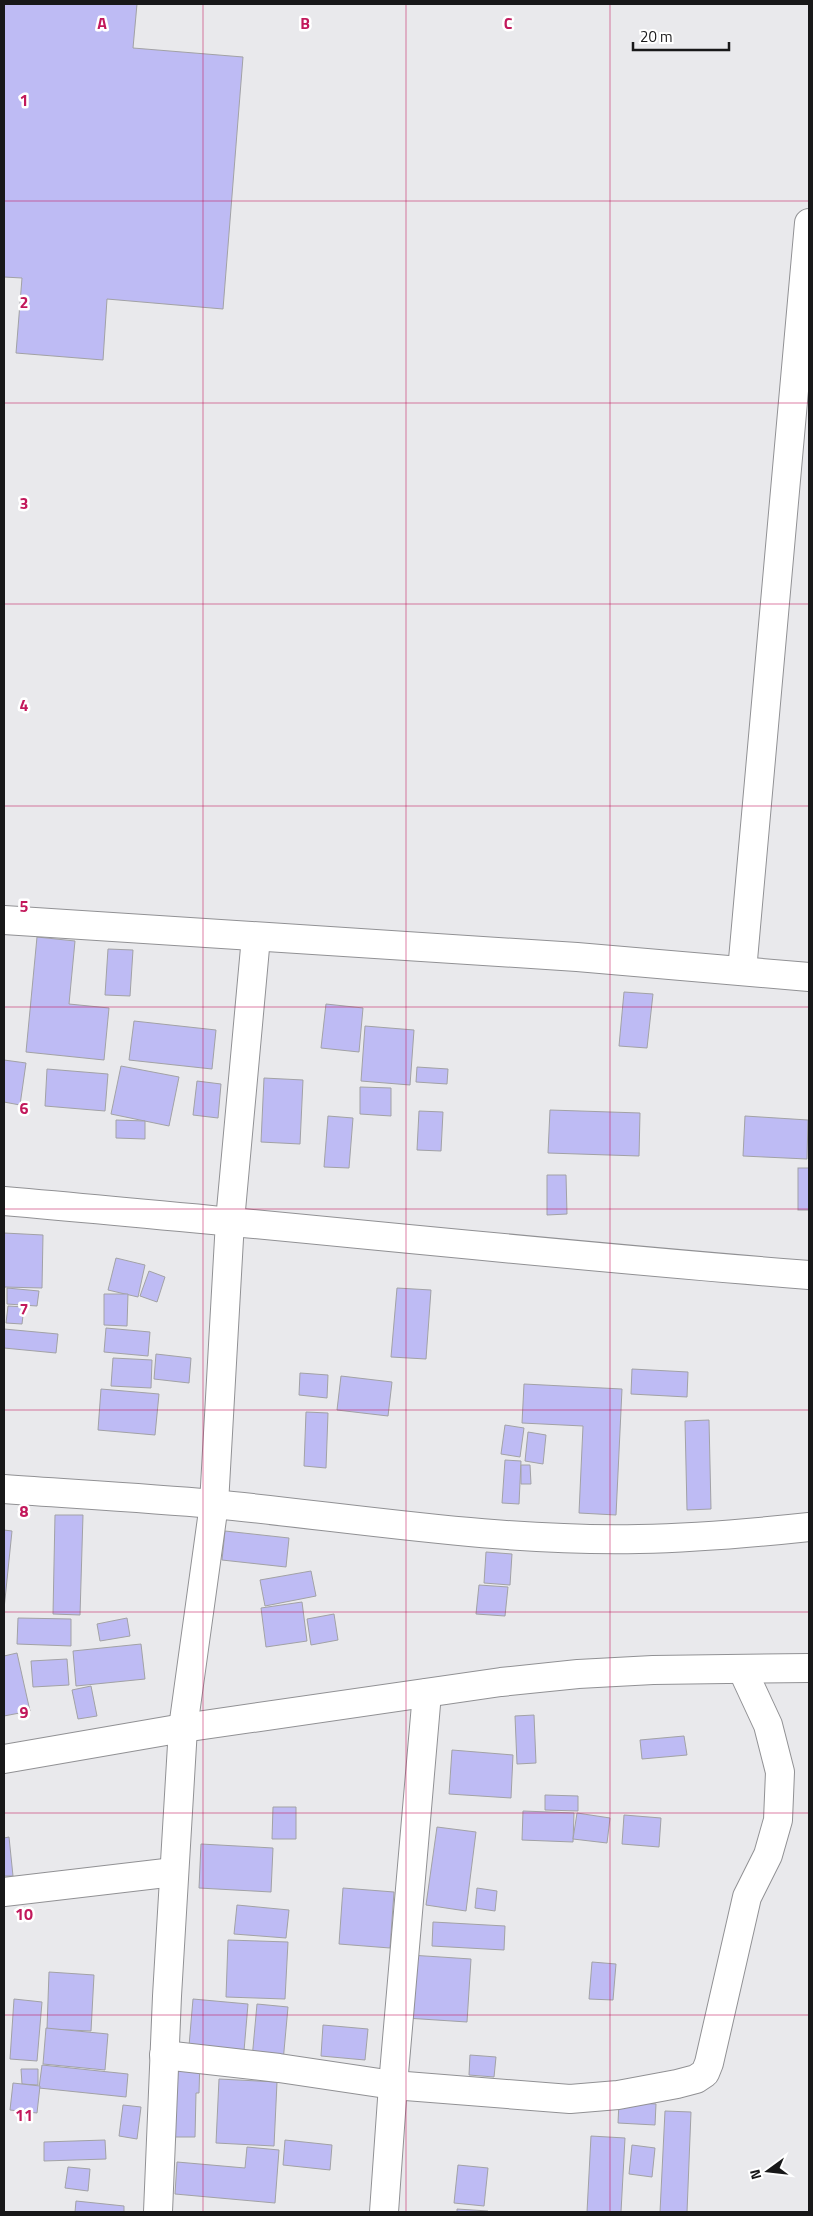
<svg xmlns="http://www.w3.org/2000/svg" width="813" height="2216" viewBox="0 0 813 2216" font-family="'Titillium Web',sans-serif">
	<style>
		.building { fill: #bebbf4; stroke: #a2a2a5 }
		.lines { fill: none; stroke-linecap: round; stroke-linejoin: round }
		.minor-casing { stroke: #919194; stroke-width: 30 }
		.minor { stroke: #fff; stroke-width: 28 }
		.grid { fill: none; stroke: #c2185b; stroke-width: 1; stroke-opacity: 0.55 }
		.grid-label { font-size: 16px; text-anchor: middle; font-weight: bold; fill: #c2185b; stroke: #fff; stroke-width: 5; stroke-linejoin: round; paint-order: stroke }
	</style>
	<rect width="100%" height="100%" fill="#e9e9ec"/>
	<g class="building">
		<path d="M4 4H137L133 48 243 57 223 309 107 299 103 360 16 353 22 278 4 277Z"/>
		<path d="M37 937 75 941 69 1004 109 1008 104 1060 26 1052Z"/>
		<path d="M108 949 133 950 130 996 105 995Z"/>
		<path d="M624 992 653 994 647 1048 619 1046Z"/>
		<path d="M326 1004 363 1008 359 1052 321 1048Z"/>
		<path d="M134 1021 216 1030 212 1069 129 1060Z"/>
		<path d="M365 1026 414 1030 410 1085 361 1081Z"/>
		<path d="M4 1060 26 1063 20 1105 4 1102Z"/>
		<path d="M121 1066 179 1077 169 1126 111 1114Z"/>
		<path d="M417 1067 448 1069 447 1084 416 1082Z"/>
		<path d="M47 1069 108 1074 105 1111 45 1106Z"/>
		<path d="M264 1078 303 1080 300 1144 261 1142Z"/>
		<path d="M197 1081 221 1084 218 1118 193 1115Z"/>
		<path d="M360 1087 391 1088V1116L360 1114Z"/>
		<path d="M550 1110 640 1113 639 1156 548 1153Z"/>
		<path d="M419 1111 443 1112 441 1151 417 1150Z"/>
		<path d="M328 1116 353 1118 349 1168 324 1167Z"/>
		<path d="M745 1116 808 1120 807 1159 743 1156Z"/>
		<path d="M116 1120 145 1121V1139L116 1138Z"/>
		<rect x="798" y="1168" width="11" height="42"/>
		<path d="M547 1175H566L567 1214 547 1215Z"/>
		<path d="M4 1233 43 1235 42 1288 4 1287Z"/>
		<path d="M116 1258 145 1265 138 1297 108 1290Z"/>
		<path d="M149 1271 165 1277 157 1302 140 1296Z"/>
		<path d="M7 1288 39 1291 37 1306 7 1304Z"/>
		<path d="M397 1288 431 1290 426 1359 391 1357Z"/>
		<path d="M104 1294H128L127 1326 104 1325Z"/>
		<path d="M8 1306 24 1307 22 1324 6 1323Z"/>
		<path d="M106 1328 150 1332 148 1356 104 1352Z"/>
		<path d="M4 1329 58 1334 56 1353 4 1348Z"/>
		<path d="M156 1354 191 1358 189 1383 154 1379Z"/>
		<path d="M113 1358 152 1360 151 1388 111 1386Z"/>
		<path d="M632 1369 688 1372 687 1397 631 1394Z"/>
		<path d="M300 1373 328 1375 327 1398 299 1395Z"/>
		<path d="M341 1376 392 1382 388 1416 337 1410Z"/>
		<path d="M524 1384 622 1389 616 1515 579 1513 583 1426 522 1423Z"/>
		<path d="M101 1389 159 1394 155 1435 98 1430Z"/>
		<path d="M306 1412 328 1413 326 1468 304 1466Z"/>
		<path d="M709 1420 711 1509 687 1510 685 1421Z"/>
		<path d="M505 1425 524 1428 520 1457 501 1454Z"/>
		<path d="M528 1432 546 1435 543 1464 525 1461Z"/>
		<path d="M505 1460 521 1461 519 1504 502 1503Z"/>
		<path d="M521 1465H530L531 1484H521Z"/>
		<path d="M55 1515H83L80 1615 53 1614Z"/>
		<path d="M4 1530 12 1531 4 1609Z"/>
		<path d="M225 1531 289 1538 286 1567 222 1560Z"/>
		<path d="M486 1552 512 1554 510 1585 484 1583Z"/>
		<path d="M311 1571 316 1596 265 1606 260 1580Z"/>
		<path d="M479 1585 508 1587 505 1616 476 1614Z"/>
		<path d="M302 1602 307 1641 266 1647 261 1608Z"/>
		<path d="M334 1614 338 1640 311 1645 307 1619Z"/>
		<path d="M18 1618 71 1619V1646L17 1644Z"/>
		<path d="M127 1618 130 1636 100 1641 97 1624Z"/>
		<path d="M141 1644 145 1679 76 1686 73 1651Z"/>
		<path d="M17 1653 30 1711 4 1716V1656Z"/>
		<path d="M67 1659 69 1685 33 1687 31 1661Z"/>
		<path d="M91 1686 97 1716 78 1719 72 1690Z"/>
		<path d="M534 1715 536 1763 517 1764 515 1716Z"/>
		<path d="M684 1736 687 1755 642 1759 640 1740Z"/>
		<path d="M452 1750 513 1755 511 1798 449 1794Z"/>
		<path d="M545 1795 578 1796V1811L545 1810Z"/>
		<path d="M273 1807H296V1839H272Z"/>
		<path d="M523 1811 574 1813 573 1842 522 1840Z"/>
		<path d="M577 1813 610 1818 607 1843 573 1839Z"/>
		<path d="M624 1815 661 1818 659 1847 622 1844Z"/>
		<path d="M437 1827 476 1832 466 1911 426 1905Z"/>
		<path d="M9 1837 13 1876H4V1838Z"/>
		<path d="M201 1844 273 1848 271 1892 199 1888Z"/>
		<path d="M343 1888 394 1892 390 1948 339 1944Z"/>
		<path d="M477 1888 497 1891 495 1911 475 1908Z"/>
		<path d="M237 1905 289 1910 286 1938 234 1934Z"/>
		<path d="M433 1922 505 1926 504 1950 432 1946Z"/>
		<path d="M228 1940 288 1942 285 1999 226 1997Z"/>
		<path d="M410 1955 471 1959 467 2022 406 2018Z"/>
		<path d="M592 1962 616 1964 613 2000 589 1999Z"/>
		<path d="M49 1972 94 1975 91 2031 47 2029Z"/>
		<path d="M14 1999 42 2002 37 2061 10 2059Z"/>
		<path d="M193 1999 248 2004 244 2051 189 2046Z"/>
		<path d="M257 2004 288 2007 282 2073 251 2070Z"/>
		<path d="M323 2025 368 2029 365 2060 321 2056Z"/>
		<path d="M46 2028 108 2034 105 2070 43 2064Z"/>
		<path d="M470 2055 496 2057 494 2077 469 2075Z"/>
		<path d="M176 2058 200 2059 199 2093H196L195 2137H174Z"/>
		<path d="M42 2065 128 2074 126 2097 39 2088Z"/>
		<path d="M21 2069H38V2085L22 2084Z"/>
		<path d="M219 2079 277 2082 274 2146 216 2143Z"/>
		<path d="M13 2083 40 2086 37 2113 10 2110Z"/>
		<path d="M619 2102 656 2104 655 2125 618 2123Z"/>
		<path d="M123 2105 141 2107 137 2139 119 2136Z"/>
		<path d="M665 2111 691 2112 687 2212H660Z"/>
		<path d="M591 2136 625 2138 621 2212H587Z"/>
		<path d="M105 2140 106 2159 44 2161V2142Z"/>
		<path d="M285 2140 332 2145 330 2170 283 2165Z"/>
		<path d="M632 2145 655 2148 652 2177 629 2174Z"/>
		<path d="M247 2147 279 2150 275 2203 175 2194 177 2162 245 2168Z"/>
		<path d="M458 2165 488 2168 484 2206 454 2203Z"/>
		<path d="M68 2167 90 2169 88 2191 65 2188Z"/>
		<path d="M76 2201 124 2206V2212H75Z"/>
		<path d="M457 2209 488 2211V2212H457Z"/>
	</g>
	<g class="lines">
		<defs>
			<g id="minor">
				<path d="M4 920 577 957 809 977"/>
				<path d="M742 971 809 223"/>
				<path d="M4 1201C272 1224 540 1254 809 1275"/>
				<path d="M4 1489C74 1494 144 1498 214 1504 355 1518 498 1542 639 1539 696 1538 753 1533 809 1527"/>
				<path d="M4 1759 183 1728 501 1682 578 1674 653 1670 809 1668"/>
				<path d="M4 1892 174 1872"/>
				<path d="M164 2055 279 2068 393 2085 570 2099 618 2095 677 2084 696 2079 705 2073 709 2063 747 1897 768 1855 778 1820 780 1772 768 1725 742 1669"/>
				<path d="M158 2212 167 1996 183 1728 214 1504 230 1221 256 937"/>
				<path d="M384 2212 393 2085 427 1693"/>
			</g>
		</defs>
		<use href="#minor" class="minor-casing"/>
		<use href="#minor" class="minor"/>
	</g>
	<path class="grid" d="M203 4V2212M406 4V2212M610 4V2212M4 201H809M4 403H809M4 604H809M4 806H809M4 1007H809M4 1209H809M4 1410H809M4 1612H809M4 1813H809M4 2015H809"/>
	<g class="grid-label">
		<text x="102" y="29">A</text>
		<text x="305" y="29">B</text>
		<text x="508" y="29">C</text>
		<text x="24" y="106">1</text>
		<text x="24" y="308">2</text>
		<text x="24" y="509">3</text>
		<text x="24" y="711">4</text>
		<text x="24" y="912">5</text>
		<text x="24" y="1114">6</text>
		<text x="24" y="1315">7</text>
		<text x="24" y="1517">8</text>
		<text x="24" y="1718">9</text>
		<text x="24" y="1920">10</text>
		<text x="24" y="2121">11</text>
	</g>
	<rect width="813" height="2216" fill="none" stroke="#181819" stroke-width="10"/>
	<g transform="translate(768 2171) rotate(255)" stroke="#ffffff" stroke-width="4" paint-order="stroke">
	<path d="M0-4L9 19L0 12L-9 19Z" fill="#181819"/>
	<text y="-8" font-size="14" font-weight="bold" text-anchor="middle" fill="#181819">N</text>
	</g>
	<path d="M633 42v8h96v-8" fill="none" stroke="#181819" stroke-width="2.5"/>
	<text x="640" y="42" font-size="15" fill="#181819" stroke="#ffffff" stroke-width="4" paint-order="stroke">20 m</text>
</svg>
